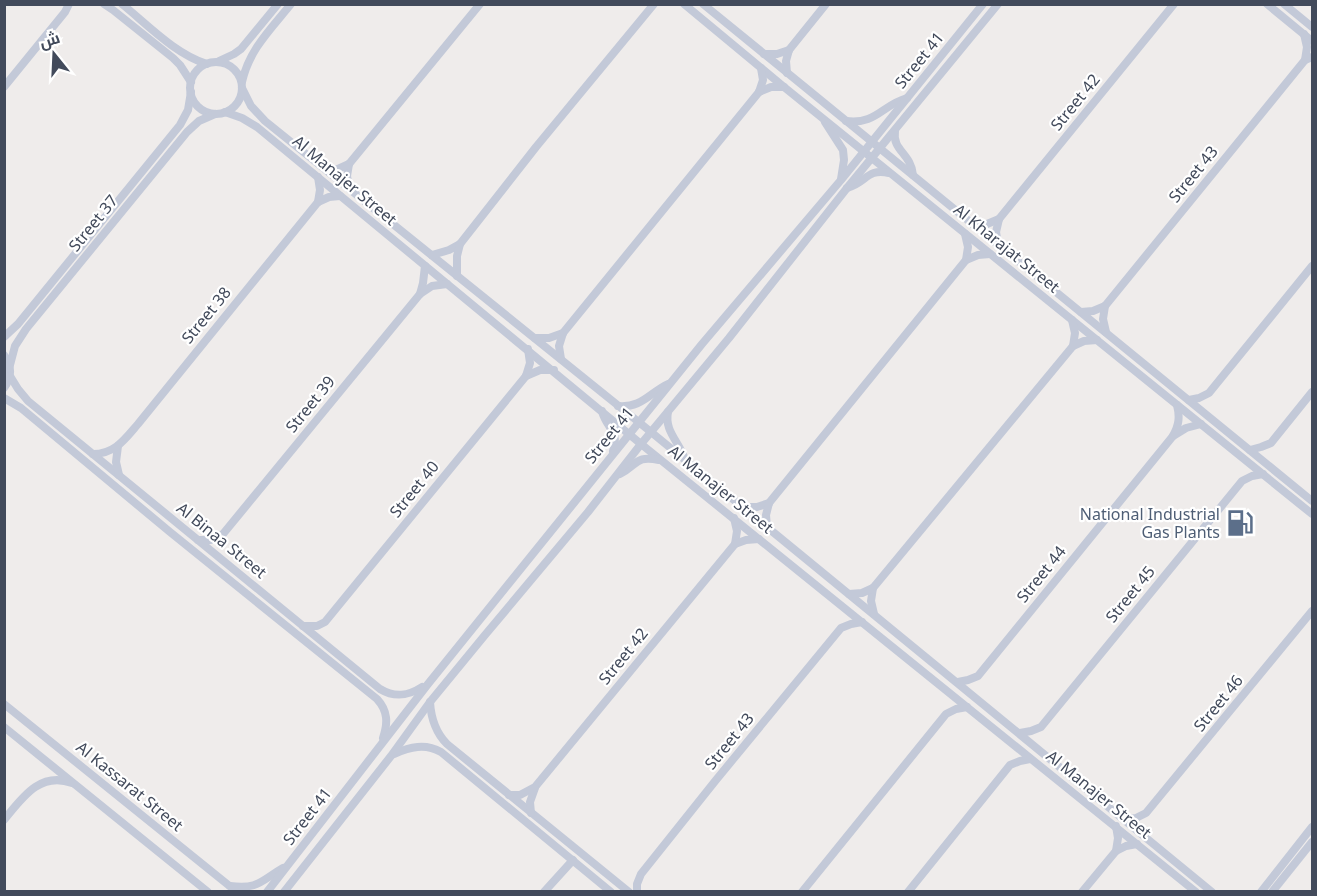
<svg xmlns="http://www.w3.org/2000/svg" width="1317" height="896" viewBox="0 0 1317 896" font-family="'Noto Sans',Cairo,sans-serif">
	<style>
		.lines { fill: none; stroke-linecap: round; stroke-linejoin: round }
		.minor { stroke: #c3c9d8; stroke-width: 8 }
		.labels { text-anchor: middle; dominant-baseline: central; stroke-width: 4.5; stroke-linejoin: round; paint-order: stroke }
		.street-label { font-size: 16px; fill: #424a5b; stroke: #fff }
		.service-label { font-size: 16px; fill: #4e5e75; stroke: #fff; text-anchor: end }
	</style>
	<rect width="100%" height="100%" fill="#efeceb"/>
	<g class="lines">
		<g class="minor">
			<path d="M104 4 113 10 173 58 180 65 191 82"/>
			<path d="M122 4C148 25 175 54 207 64"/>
			<path d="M684 4 784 87 1312 514"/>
			<path d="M703 4 1312 501"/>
			<path d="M1267 4 1312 41"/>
			<path d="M1284 4 1312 27"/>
			<path d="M1304 34 1307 47 1305 60"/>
			<path d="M764 54H777L789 50"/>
			<path d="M219 61 234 54 241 49 278 4"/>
			<circle cx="216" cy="88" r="26"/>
			<path d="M787 73 786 61 789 50 826 4"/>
			<path d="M242 82C249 50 270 30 291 4"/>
			<path d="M4 87 65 12 69 4"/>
			<path d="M242 88 251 106 265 121 651 432 1212 892"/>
			<path d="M759 92 771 87H784"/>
			<path d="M225 112 242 118 257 127 641 444 1196 892"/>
			<path d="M846 121C876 125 882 105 907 98"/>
			<path d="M825 122 843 150 844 160 841 179"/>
			<path d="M895 131C892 151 911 153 913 175"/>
			<path d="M349 164 347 176 349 188"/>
			<path d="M327 170 338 169 349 164 480 4"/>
			<path d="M847 188C867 183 866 168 889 173"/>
			<path d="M318 202 320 190 318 177"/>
			<path d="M974 225 987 224 999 219"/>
			<path d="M965 234 968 247 966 260"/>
			<path d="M998 244 996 232 999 219 1174 4"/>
			<path d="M432 255 449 250 460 244 536 147 654 4"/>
			<path d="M457 276V256L460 244"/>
			<path d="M420 294 423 283 425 266"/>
			<path d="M1105 306 1103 319 1106 332"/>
			<path d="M1081 312 1093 311 1105 306 1305 60 1312 57"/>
			<path d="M1072 320 1075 333 1073 346"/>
			<path d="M4 337 18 324 180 125 188 110 191 92"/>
			<path d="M535 338H549L563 333"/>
			<path d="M4 355C12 366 12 377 4 388"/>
			<path d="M561 359 559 346 563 333 759 92 763 80 761 68"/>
			<path d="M10 365 15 346 26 329 187 132 199 121 215 114"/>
			<path d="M10 376 18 389 28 401 380 689C395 698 408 696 422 687"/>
			<path d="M526 376 540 370H554"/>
			<path d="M4 398 21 408 170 532 377 699C388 711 388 723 383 738"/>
			<path d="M1189 400 1199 398 1209 393 1312 266"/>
			<path d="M618 406C642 408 649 393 668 384"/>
			<path d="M602 411C606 428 620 431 613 451"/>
			<path d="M668 412C664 432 680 442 685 460"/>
			<path d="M1173 436 1186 428 1201 424"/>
			<path d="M118 446 116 462 119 475"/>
			<path d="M1250 450 1261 447 1271 443 1312 392"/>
			<path d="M93 454C115 454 125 439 138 424L318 202 329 197 340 196"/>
			<path d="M620 474C638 465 635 455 659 460"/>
			<path d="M744 507H757L769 503"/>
			<path d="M734 518 737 531 735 544"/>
			<path d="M767 527 766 515 769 503 966 260 978 255 990 254"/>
			<path d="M198 540H211L223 534 420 294 432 286 447 284"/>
			<path d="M873 588 871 601 874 614"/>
			<path d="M849 594 862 593 873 588 1073 346 1084 341 1097 340"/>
			<path d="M303 626H317L325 622 526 376 530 363 528 349"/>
			<path d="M958 682 968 680 978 676 1173 436C1179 425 1180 417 1177 405"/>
			<path d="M430 702C431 718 435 732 447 744L629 892"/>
			<path d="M4 704 237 892"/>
			<path d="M4 727 208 892"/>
			<path d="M1020 733 1031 731 1041 727 1242 481 1252 476 1263 474"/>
			<path d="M394 754C410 747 425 743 441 752L611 892"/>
			<path d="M509 795H520L535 787 735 544 746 540 759 539"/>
			<path d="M531 813 530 802 535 788"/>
			<path d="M4 820C22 798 40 771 72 783"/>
			<path d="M1125 820 1136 818 1146 813 1312 611"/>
			<path d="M1116 826 1118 838 1116 851"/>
			<path d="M230 886C259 889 259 882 283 868"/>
			<path d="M267 892 428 684 702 344 841 180 983 4"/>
			<path d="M284 892 391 756 430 702 485 635 588 512 641 444 729 338 847 188 998 4"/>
			<path d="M544 892 573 860"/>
			<path d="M637 892V884L641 874 716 780 841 628 851 624 862 622"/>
			<path d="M802 892 946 714 956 709 967 707"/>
			<path d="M908 892 1010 765 1020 761 1030 759"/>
			<path d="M1082 892 1116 851 1126 846 1137 844"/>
			<path d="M1261 892 1312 827"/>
			<path d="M1272 892 1312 842"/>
		</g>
	</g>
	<defs>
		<symbol id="fuel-bare" viewBox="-9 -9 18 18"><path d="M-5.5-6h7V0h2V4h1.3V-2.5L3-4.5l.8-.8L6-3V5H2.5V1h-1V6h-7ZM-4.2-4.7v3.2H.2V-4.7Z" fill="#5c6f8a" stroke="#fff" stroke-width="2.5" paint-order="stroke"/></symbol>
	</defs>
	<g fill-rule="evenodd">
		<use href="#fuel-bare" x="1221" y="504" width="38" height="38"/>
	</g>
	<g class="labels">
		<g class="street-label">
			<text transform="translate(919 60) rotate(-51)">Street 41</text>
			<text transform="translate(1075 102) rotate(-51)">Street 42</text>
			<text transform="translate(1193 174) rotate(-51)">Street 43</text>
			<text transform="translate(345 180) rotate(40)">Al Manajer Street</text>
			<text transform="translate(93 223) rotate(-51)">Street 37</text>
			<text transform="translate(1007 248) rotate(39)">Al Kharajat Street</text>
			<text transform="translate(206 315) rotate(-51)">Street 38</text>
			<text transform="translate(310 404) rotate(-51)">Street 39</text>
			<text transform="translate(609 435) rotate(-51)">Street 41</text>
			<text transform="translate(414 489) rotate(-51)">Street 40</text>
			<text transform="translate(721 489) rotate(39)">Al Manajer Street</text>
			<text transform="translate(222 540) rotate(39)">Al Binaa Street</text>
			<text transform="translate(1041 574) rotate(-51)">Street 44</text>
			<text transform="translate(1130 594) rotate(-51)">Street 45</text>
			<text transform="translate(623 656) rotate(-51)">Street 42</text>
			<text transform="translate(1218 703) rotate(-51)">Street 46</text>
			<text transform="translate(729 741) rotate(-51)">Street 43</text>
			<text transform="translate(130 786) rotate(39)">Al Kassarat Street</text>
			<text transform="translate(1099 794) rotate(39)">Al Manajer Street</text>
			<text transform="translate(307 816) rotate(-52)">Street 41</text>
		</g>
		<g class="service-label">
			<text x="1220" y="514">National Industrial<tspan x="1220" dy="18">Gas Plants</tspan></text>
		</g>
	</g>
	<rect width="1317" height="896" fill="none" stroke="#424a5b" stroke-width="12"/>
	<g transform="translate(54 54) rotate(342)" stroke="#ffffff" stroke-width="4.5" paint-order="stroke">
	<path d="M0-4.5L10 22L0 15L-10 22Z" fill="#424a5b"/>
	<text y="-9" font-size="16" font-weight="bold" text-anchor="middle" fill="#424a5b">ش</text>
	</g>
</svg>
